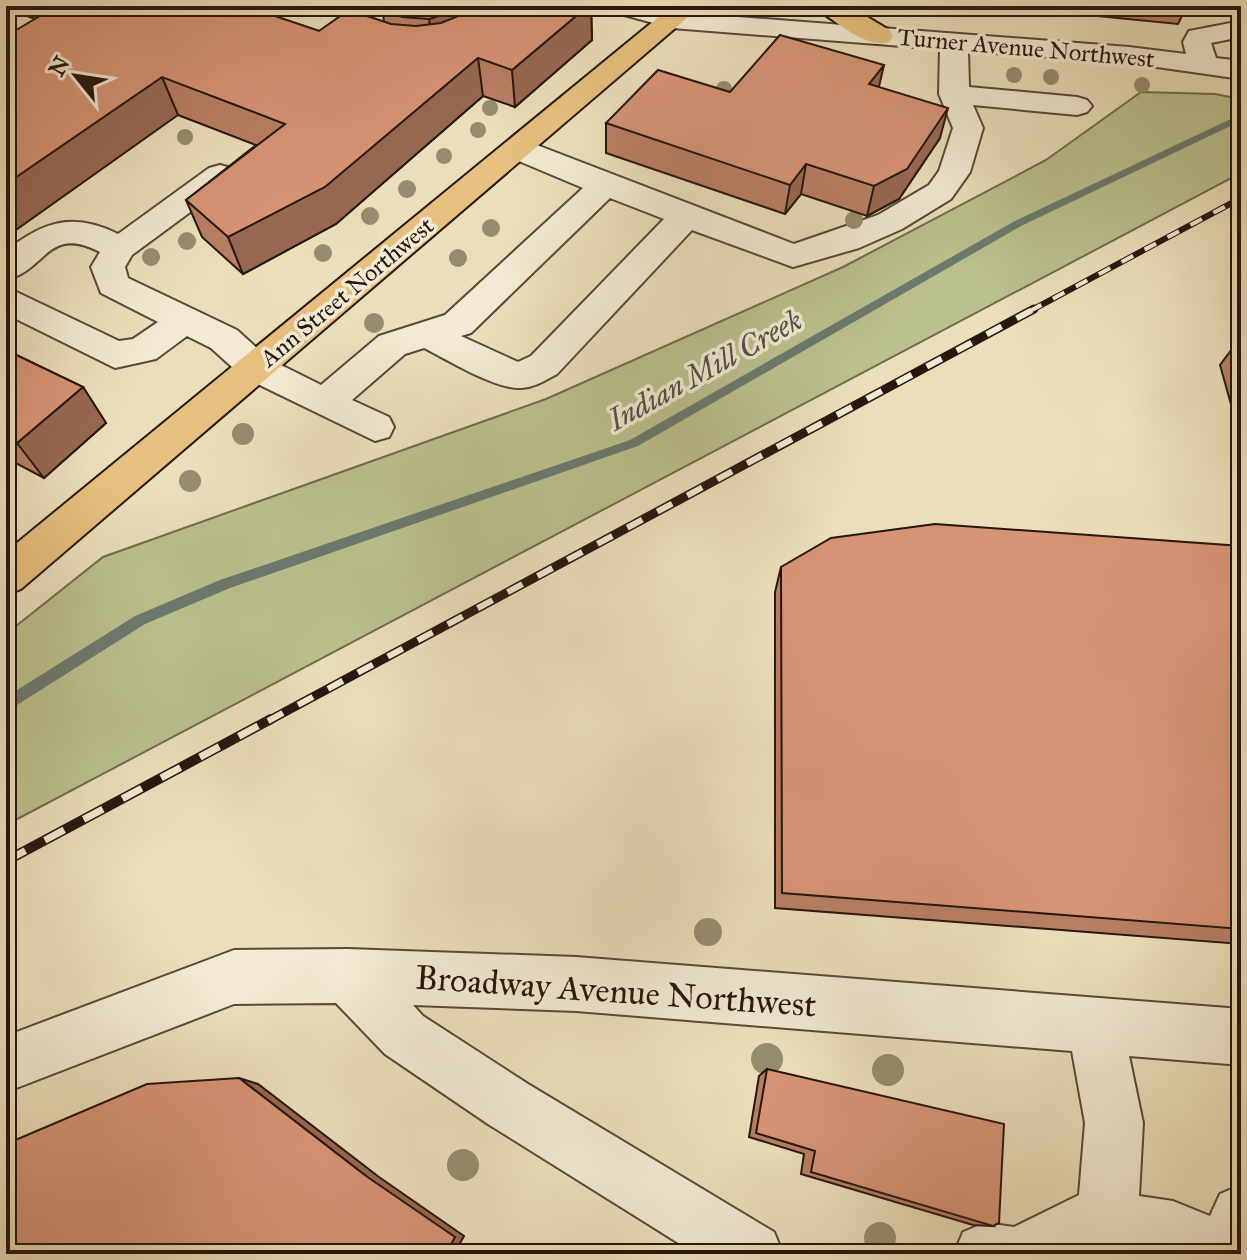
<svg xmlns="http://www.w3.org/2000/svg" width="1247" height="1260" viewBox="0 0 1247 1260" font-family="'IM FELL Great Primer',serif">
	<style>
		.green { fill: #bbc18e; stroke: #716c4e; stroke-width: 2 }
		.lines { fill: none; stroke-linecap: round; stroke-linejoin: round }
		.stream { fill: #6b7a70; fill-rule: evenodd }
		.minor-casing { stroke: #58483a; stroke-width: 4 }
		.major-casing { stroke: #27160f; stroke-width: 4 }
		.minor { fill: #f2ead3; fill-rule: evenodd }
		.major { fill: #e6c07e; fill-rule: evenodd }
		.rail-far2-casing { stroke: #27160f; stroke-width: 6 }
		.rail-far1-casing { stroke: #27160f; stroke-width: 9 }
		.rail-casing { stroke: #27160f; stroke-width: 10 }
		.rail-far2 { stroke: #f2ead3; stroke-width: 4; stroke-dasharray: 13; stroke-linecap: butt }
		.rail-far1 { stroke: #f2ead3; stroke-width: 6; stroke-dasharray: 17; stroke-linecap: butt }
		.rail { stroke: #f2ead3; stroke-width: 7; stroke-dasharray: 22; stroke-linecap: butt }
		.tree { fill: #978c71 }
		.wall { fill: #b97f65; stroke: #27160f; stroke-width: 2 }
		.shaded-wall { fill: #966852; stroke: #27160f; stroke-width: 2 }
		.building { fill: #d79475; stroke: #27160f; stroke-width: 2 }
		.labels { text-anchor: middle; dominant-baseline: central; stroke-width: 7; stroke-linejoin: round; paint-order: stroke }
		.far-street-label { font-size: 24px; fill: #27160f; stroke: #f2ead3 }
		.water-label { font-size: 30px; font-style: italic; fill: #4f5048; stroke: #f2ead3 }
		.near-street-label { font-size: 34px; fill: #27160f; stroke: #f2ead3 }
	</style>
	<rect width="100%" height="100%" fill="#ebdfbb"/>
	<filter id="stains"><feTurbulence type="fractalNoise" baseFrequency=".0025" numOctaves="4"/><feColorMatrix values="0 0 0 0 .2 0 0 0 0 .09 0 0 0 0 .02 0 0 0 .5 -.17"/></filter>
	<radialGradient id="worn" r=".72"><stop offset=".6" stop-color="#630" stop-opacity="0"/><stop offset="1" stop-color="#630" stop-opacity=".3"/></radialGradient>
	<path class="green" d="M1141 92 1215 94 1241 99V173L6 825V634L103 557 546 399 843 267 1046 160Z"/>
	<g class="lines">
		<path class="stream" d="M1235 117H1241V121L1021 226 638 446 230 588 145 624 6 712V697L135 616 220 580 630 440 1013 222Z"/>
		<defs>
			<g id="minor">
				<path d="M609 6H652L673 12 1129 47 1186 54 1183 42 1189 31 1241 21V37L1211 43 1216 58 1241 61V79L1129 63 968 51 969 87 1077 97 1087 100 1092 106 1087 112 1077 115 973 105 983 128 970 172 951 199 902 229 859 248 793 267 692 230 557 374C546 380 535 387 522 388 496 390 448 360 424 348L405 354 352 400 389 417 394 427 389 437 375 441 243 377 211 348 187 336 156 359 115 368 6 314V287L119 341 133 339 158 322 101 293 91 267 100 252C47 225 48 269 6 280V251C44 221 73 212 118 234L209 168 220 165 231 168 236 175 231 182 132 255 125 267 128 278 237 330 269 359 321 385 379 336 445 315 583 188 507 156 503 149 507 142 518 140 529 142 794 244 878 215 929 185 939 171 953 128 939 94 940 49 672 28 613 12ZM610 198 664 219 531 356 518 362 461 336 471 333Z"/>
				<path d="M348 949 576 957 1241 1009V1065L1129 1056 1143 1123 1139 1196 1173 1201 1210 1216 1220 1194 1241 1185V1254C1220 1254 1097 1249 1088 1254H954L963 1232 985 1223 1014 1227 1079 1195 1085 1123 1072 1051 576 1011 413 1005 423 1016 528 1084 774 1232 783 1254H696L488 1124 385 1054 336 1003 234 1004 6 1092V1036L234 950Z"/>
			</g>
			<g id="major">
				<path d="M672 6H701L21 589 6 595V552Z"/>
				<path d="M817 6H849L889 30 893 36 889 42C865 48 840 24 821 12Z"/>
			</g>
		</defs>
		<use href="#minor" class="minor-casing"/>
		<use href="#major" class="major-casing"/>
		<use href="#minor" class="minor"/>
		<use href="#major" class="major"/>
		<defs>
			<path id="rail-far2" d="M1030 311 1241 198"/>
			<path id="rail-far1" d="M268 721 1034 309"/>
			<path id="rail" d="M6 861 271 719"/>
		</defs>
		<use href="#rail-far2" class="rail-far2-casing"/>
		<use href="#rail-far1" class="rail-far1-casing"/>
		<use href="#rail" class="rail-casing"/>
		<use href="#rail-far2" class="rail-far2"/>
		<use href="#rail-far1" class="rail-far1"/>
		<use href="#rail" class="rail"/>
	</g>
	<g class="tree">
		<circle cx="1014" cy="75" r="8"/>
		<circle cx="1051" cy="77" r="8"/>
		<circle cx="1142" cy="85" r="8"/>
		<circle cx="724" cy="89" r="8"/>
		<circle cx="490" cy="108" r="8"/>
		<circle cx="478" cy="130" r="8"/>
		<circle cx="185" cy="137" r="8"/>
		<circle cx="444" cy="156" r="8"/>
		<circle cx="407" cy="189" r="9"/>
		<circle cx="370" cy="216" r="9"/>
		<circle cx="854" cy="220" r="9"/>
		<circle cx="491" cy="228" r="9"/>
		<circle cx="187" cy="241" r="9"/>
		<circle cx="323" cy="253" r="9"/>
		<circle cx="151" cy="257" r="9"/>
		<circle cx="458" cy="258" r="9"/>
		<circle cx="374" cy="323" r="10"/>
		<circle cx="243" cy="434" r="11"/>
		<circle cx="190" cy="481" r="11"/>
		<circle cx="708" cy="932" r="14"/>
		<circle cx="767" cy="1059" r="16"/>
		<circle cx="888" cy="1070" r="16"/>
		<circle cx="463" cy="1165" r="16"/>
		<circle cx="880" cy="1238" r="16"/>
	</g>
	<g class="wall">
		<path d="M6 6H245L319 31 367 16 384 22 382 6H591L592 40 515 107 483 96 336 224 243 274 202 237 186 200 256 145 178 115 35 19 6 8Z"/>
		<path d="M997 6H1187L1178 24Z"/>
		<path d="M879 87 940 138 899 199 867 216 801 194 785 214 606 153V123L730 92Z"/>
		<path d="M1241 337V440L1220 365Z"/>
		<path d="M6 350 83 387 106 423 44 478 6 458Z"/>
		<path d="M1241 546V944L775 908V592L781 567Z"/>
		<path d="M767 1069 993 1226 973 1225 801 1174 804 1154 749 1137 759 1076Z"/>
	</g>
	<g class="shaded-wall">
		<path d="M461 6H490L432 40 429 19Z"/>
		<path d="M588 6H591L592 40 515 107 512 70Z"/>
		<path d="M478 58 483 96 336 224 243 274 228 237Z"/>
		<path d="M884 65 877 95 869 84Z"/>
		<path d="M162 77 178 115 6 237V184Z"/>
		<path d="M948 108 940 138 899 199 867 216 874 186Z"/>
		<path d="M806 164 801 194 785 214 790 185Z"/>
		<path d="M83 387 106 423 44 478 17 443Z"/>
		<path d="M239 1078 258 1084 379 1177 464 1236 454 1254H446L366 1176Z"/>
	</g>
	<g class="building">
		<path d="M57 6H245L319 31 353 7 367 16 391 24 416 26 441 23 483 6H588L512 70 478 58 325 187 228 237 186 200 285 124 162 77 6 184V36Z"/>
		<path d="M382 6H461L456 11 429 19 402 17Z"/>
		<path d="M780 35 884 65 869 84 948 108 907 169 874 186 806 164 790 185 606 123 658 70 730 92Z"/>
		<path d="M6 350 83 387 17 443 6 438Z"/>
		<path d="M935 524 1241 546V929L782 893 781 567 831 538Z"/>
		<path d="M767 1069 1004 1124 999 1223 993 1226 811 1172 815 1151 756 1133Z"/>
		<path d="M239 1078 366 1176 455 1237 446 1254H6V1144L147 1084Z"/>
	</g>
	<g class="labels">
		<g class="far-street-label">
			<text transform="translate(1026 48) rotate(5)">Turner Avenue Northwest</text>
			<text transform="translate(347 292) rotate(-40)">Ann Street Northwest</text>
		</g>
		<g class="water-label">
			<text transform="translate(705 370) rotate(-29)">Indian Mill Creek</text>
		</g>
		<g class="near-street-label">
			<text transform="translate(616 991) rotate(4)">Broadway Avenue Northwest</text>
		</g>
	</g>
	<rect width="1247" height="1260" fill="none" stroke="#ebdfbb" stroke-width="32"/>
	<rect x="8" y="8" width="1231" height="1244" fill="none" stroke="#27160f" stroke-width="4"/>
	<rect x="16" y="16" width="1215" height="1228" fill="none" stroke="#27160f" stroke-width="2"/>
	<g transform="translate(76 76) rotate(300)" stroke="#f2ead3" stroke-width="6" paint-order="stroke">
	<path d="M0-6L14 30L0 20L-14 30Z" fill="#27160f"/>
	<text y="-12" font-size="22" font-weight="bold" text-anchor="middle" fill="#27160f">N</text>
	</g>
	<rect width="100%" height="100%" filter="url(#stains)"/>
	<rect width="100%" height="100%" fill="url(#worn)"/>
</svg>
